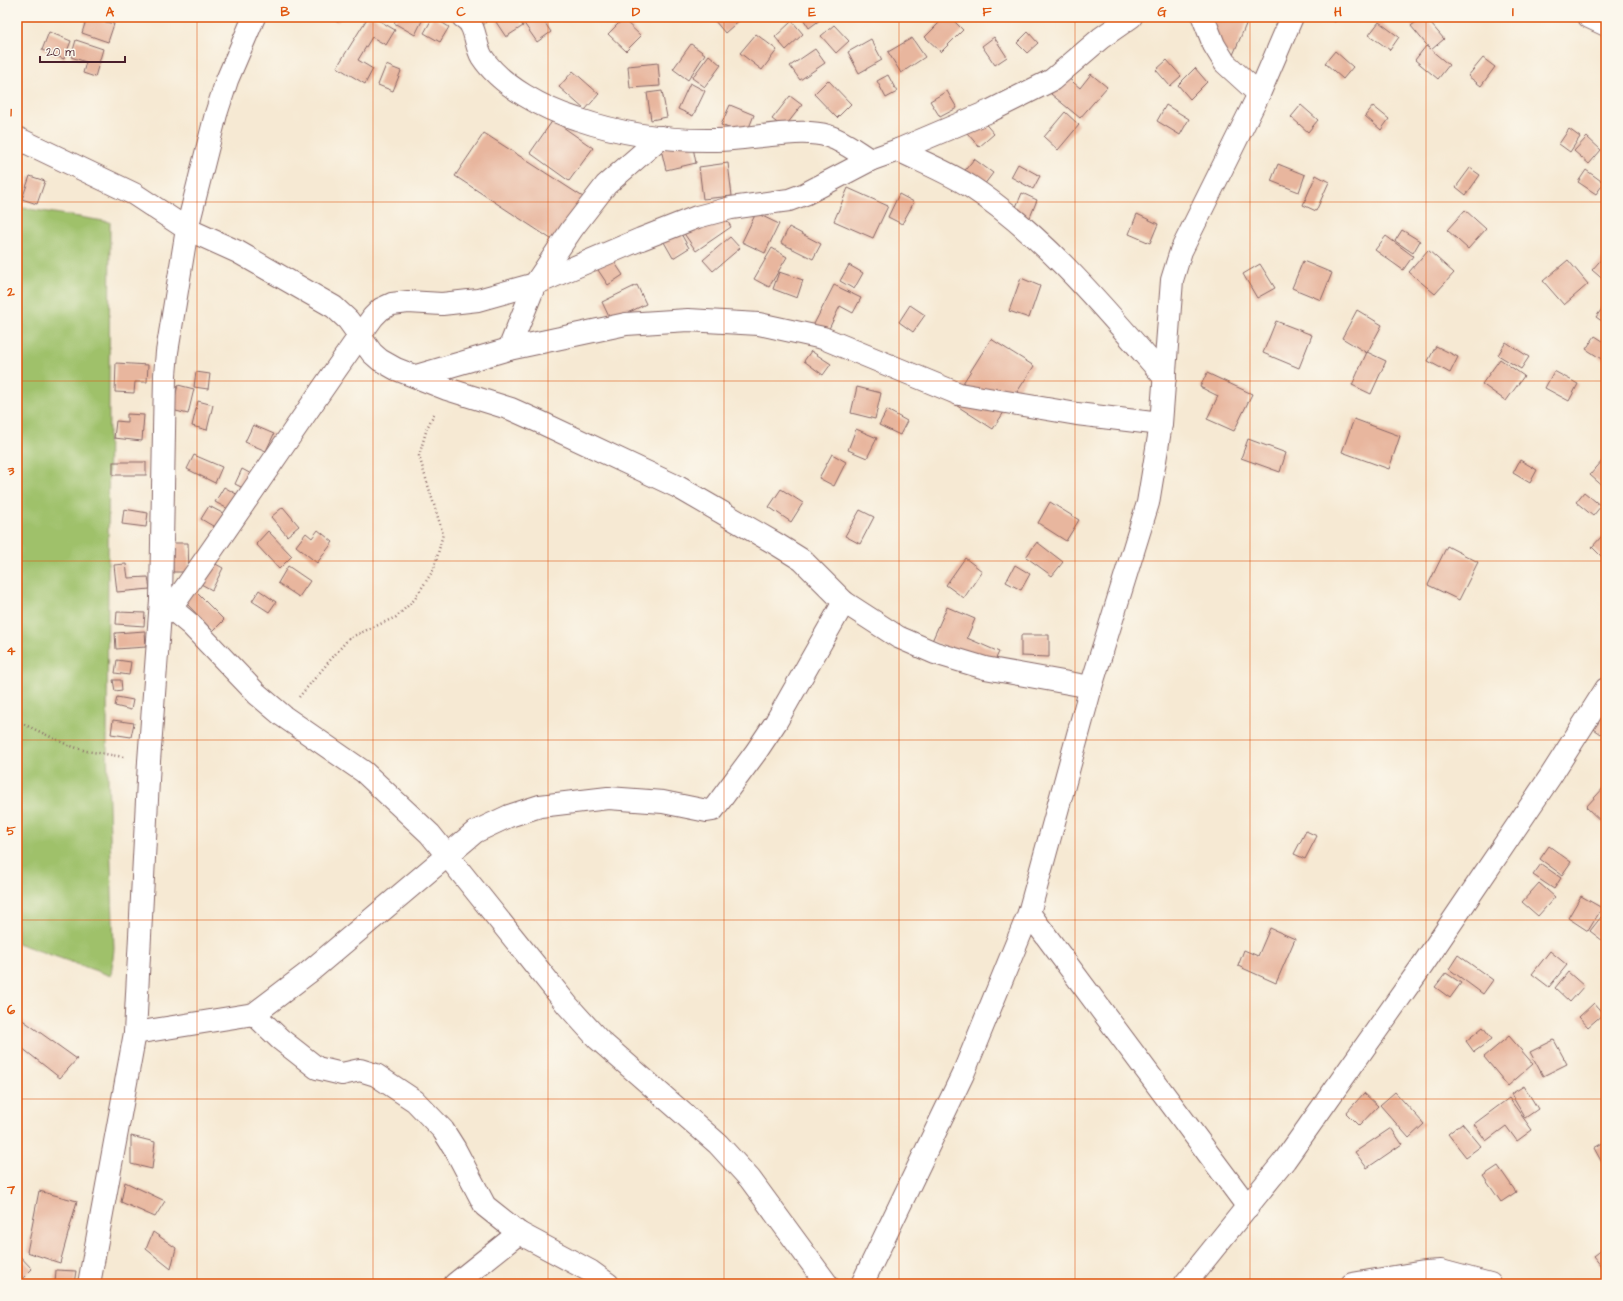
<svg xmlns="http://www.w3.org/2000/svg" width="1623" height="1301" viewBox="0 0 1623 1301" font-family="'Architects Daughter',sans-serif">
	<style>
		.green { fill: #9fc16a; stroke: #74704a }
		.building { fill: #e8b69e }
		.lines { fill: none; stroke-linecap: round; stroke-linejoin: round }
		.minor-casing { stroke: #866666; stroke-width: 24 }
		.path { stroke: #866666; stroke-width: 2.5; stroke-dasharray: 1 3; stroke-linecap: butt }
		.minor { stroke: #fff; stroke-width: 22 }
		.grid { fill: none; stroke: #e0560e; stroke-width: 1; stroke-opacity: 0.55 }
		.neatline { fill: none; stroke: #e0560e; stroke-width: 1.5 }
		.grid-label { font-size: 13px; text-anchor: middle; font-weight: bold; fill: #e0560e }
	</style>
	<rect width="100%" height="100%" fill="#fbf7ec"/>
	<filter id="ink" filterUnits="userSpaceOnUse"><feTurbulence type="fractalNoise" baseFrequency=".025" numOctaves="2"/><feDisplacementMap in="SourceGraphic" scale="8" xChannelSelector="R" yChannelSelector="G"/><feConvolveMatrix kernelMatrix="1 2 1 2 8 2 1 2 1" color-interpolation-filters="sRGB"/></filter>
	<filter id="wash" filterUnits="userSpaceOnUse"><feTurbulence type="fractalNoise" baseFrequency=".012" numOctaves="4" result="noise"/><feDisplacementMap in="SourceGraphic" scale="16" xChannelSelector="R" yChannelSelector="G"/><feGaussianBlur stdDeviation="0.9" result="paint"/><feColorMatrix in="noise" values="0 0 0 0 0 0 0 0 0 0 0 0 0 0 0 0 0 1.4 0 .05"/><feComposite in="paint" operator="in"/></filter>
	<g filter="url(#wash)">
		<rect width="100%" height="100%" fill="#f6e9d3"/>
		<path class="green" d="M17 207 110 222 107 748 114 949 111 976 17 943Z"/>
		<g id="blocks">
			<g class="building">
				<path d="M87 17 114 24 108 42 82 33Z"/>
				<path d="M329 17H341L338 22Z"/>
				<path d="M368 17H373L395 30 386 45 372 37 358 60 373 69 365 84 337 67Z"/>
				<path d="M397 17H424L415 35 394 23Z"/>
				<path d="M433 17 449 27 440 42 424 33Z"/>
				<path d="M471 17H490L481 28Z"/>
				<path d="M504 17H518L523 26 506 37 496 22Z"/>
				<path d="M530 17H541L551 32 537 42 523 22Z"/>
				<path d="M719 17H743L725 33 715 21Z"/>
				<path d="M802 17H824L809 28Z"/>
				<path d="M945 17H950L963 30 941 52 925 37Z"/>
				<path d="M988 17H998L993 22Z"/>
				<path d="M1213 17H1235L1247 22 1233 55 1202 42Z"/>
				<path d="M1327 17H1338L1335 22Z"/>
				<path d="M1422 17H1425L1444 39 1431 50 1449 65 1438 79 1415 60 1426 46 1430 49 1411 26Z"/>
				<path d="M623 19 641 36 626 51 608 34Z"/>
				<path d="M792 21 803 34 786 50 775 37Z"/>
				<path d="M1379 22 1399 37 1390 50 1369 35Z"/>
				<path d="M834 25 849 41 836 53 821 36Z"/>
				<path d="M49 32 71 41 64 59 42 50Z"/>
				<path d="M1028 32 1038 43 1027 53 1017 43Z"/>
				<path d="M756 34 777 50 762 70 740 53Z"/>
				<path d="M994 37 1007 57 995 65 982 46Z"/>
				<path d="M912 38 925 57 901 73 888 52Z"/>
				<path d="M871 39 882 60 859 73 848 52Z"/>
				<path d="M76 40 103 49 95 77 83 73 86 62 71 57Z"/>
				<path d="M691 44 705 54 688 80 673 69Z"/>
				<path d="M815 49 825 63 800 80 790 66Z"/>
				<path d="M1335 51 1353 67 1343 79 1325 63Z"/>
				<path d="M709 55 721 65 705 87 692 78Z"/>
				<path d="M1483 58 1495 67 1481 86 1468 76Z"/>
				<path d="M1167 60 1181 76 1170 86 1156 70Z"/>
				<path d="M658 63 660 86 630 88 628 66Z"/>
				<path d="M386 65 401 71 393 91 378 85Z"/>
				<path d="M1195 68 1207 82 1190 99 1178 85Z"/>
				<path d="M573 71 599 94 585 110 559 87Z"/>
				<path d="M1091 74 1107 87 1080 118 1051 94 1067 77 1080 88Z"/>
				<path d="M888 75 897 92 886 98 877 81Z"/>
				<path d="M828 80 851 104 837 118 814 94Z"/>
				<path d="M690 83 705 91 693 116 678 109Z"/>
				<path d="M662 91 667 117 651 120 647 93Z"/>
				<path d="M947 91 957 108 940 117 930 101Z"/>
				<path d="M790 96 802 105 784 128 772 119Z"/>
				<path d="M730 105 754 115 746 135 721 125Z"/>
				<path d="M1166 105 1189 119 1180 135 1157 121Z"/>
				<path d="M1301 105 1318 120 1308 132 1291 117Z"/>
				<path d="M1373 106 1389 119 1381 130 1365 116Z"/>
				<path d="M1065 112 1079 125 1058 150 1044 137Z"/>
				<path d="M977 114 994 134 979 147 962 127Z"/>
				<path d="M553 120 593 148 569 181 530 153Z"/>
				<path d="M1569 129 1580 137 1570 152 1559 144Z"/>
				<path d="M484 133 583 197 554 241 455 176Z"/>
				<path d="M1587 137 1601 150 1589 164 1574 151Z"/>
				<path d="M692 142 696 163 666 170 661 149Z"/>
				<path d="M974 159 993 173 981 189 962 174Z"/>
				<path d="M728 163 732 196 703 199 699 167Z"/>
				<path d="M1018 164 1040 176 1033 189 1011 177Z"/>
				<path d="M1278 164 1305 175 1299 192 1271 181Z"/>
				<path d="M1470 168 1480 175 1466 195 1456 187Z"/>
				<path d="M1586 170 1604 183 1596 194 1578 182Z"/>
				<path d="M1316 175 1329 182 1316 211 1303 205Z"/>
				<path d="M30 176 45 181 37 204 22 199Z"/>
				<path d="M848 188 888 206 873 238 834 221Z"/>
				<path d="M1022 193 1037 200 1029 220 1013 214Z"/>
				<path d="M899 194 914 202 902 224 888 217Z"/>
				<path d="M719 208 731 227 696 251 683 232Z"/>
				<path d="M1465 210 1486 229 1468 249 1447 230Z"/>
				<path d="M756 213 779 224 765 253 742 242Z"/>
				<path d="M1137 214 1158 224 1150 243 1129 234Z"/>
				<path d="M676 225 689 248 673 258 660 235Z"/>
				<path d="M789 227 821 244 813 259 781 243Z"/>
				<path d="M1402 230 1420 241 1413 253 1395 241Z"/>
				<path d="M1386 236 1413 256 1403 270 1375 250Z"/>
				<path d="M730 237 740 248 713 271 703 260Z"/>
				<path d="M772 248 787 257 769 287 754 279Z"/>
				<path d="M1428 250 1454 273 1435 294 1409 272Z"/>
				<path d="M609 254 623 275 608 285 594 264Z"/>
				<path d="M1605 255 1606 256V282L1592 270Z"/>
				<path d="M1568 260 1588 284 1564 305 1543 281Z"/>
				<path d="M1303 261 1332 273 1321 300 1292 288Z"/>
				<path d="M1260 264 1275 288 1257 298 1243 274Z"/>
				<path d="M849 265 863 273 854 289 840 281Z"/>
				<path d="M779 272 803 280 797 298 773 289Z"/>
				<path d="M1021 278 1040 286 1029 318 1009 311Z"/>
				<path d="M637 285 646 304 611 321 602 302Z"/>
				<path d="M834 285 861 298 853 313 840 306 827 333 813 326Z"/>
				<path d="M1606 303V324L1596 317Z"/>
				<path d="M910 305 925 315 913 332 899 322Z"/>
				<path d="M1357 310 1382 325 1367 353 1342 338Z"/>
				<path d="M1276 321 1312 335 1299 368 1263 353Z"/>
				<path d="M1595 336 1606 343V362L1586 349Z"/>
				<path d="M991 339 1034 366 993 429 951 402Z"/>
				<path d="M1506 342 1529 357 1521 369 1498 355Z"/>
				<path d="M1436 346 1458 357 1450 373 1428 361Z"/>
				<path d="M811 351 831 364 823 375 804 361Z"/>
				<path d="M1367 352 1386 361 1371 394 1352 385Z"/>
				<path d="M1500 359 1524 376 1506 401 1482 384Z"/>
				<path d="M116 363 148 365 147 382H135L134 393 115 392Z"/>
				<path d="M1554 371 1578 384 1569 401 1545 388Z"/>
				<path d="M196 372 210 374 208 389 194 387Z"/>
				<path d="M1207 373 1252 394 1234 431 1207 419 1218 396 1200 387Z"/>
				<path d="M178 385 194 389 188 414 172 410Z"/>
				<path d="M857 387 881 393 875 419 851 413Z"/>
				<path d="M198 401 213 405 207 430 192 426Z"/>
				<path d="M887 410 907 421 900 435 879 425Z"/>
				<path d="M127 414 144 415 142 441 114 438 116 421 127 422Z"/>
				<path d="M1354 419 1400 436 1389 469 1342 452Z"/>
				<path d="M253 425 274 434 266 451 245 442Z"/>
				<path d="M856 429 877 438 867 458 848 450Z"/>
				<path d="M1248 439 1286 453 1280 472 1241 458Z"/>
				<path d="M832 454 846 462 834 486 819 478Z"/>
				<path d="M194 455 222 467 215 483 187 469Z"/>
				<path d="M1520 460 1537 470 1530 483 1513 473Z"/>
				<path d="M1603 460 1606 463V489L1590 475Z"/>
				<rect x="113" y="462" width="33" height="13"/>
				<path d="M242 469 255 476 247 490 235 484Z"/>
				<path d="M224 487 240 496 232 511 215 502Z"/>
				<path d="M781 489 803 503 791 522 769 507Z"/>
				<path d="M1584 492 1601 506 1593 516 1576 502Z"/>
				<path d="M1050 502 1079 520 1066 541 1038 523Z"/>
				<path d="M209 506 226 515 218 529 201 519Z"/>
				<path d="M283 507 299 526 287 536 271 517Z"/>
				<path d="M124 509 148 513 146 527 122 524Z"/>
				<path d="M860 510 874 517 860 544 845 536Z"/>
				<path d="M318 530 333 542 317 563 296 546 306 533 312 538Z"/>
				<path d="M268 531 292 556 279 569 256 544Z"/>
				<path d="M1602 536 1606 539V561L1592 547Z"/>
				<path d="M1037 542 1063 562 1052 576 1026 557Z"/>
				<path d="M172 543H188L189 572H173Z"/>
				<path d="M1447 546 1478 562 1459 600 1428 585Z"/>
				<path d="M965 558 982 571 964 598 946 585Z"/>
				<path d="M212 562 223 568 212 590 201 584Z"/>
				<path d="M126 564 128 578 148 577 150 589 117 592 114 565Z"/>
				<path d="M1015 565 1030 574 1021 590 1006 582Z"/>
				<path d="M288 566 310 581 299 597 278 583Z"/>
				<path d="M259 590 276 602 269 612 252 601Z"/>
				<path d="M195 591 224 620 213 631 185 602Z"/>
				<path d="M947 607 975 619 967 638 999 652 992 667 932 641Z"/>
				<path d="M117 612 145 613 144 626 116 624Z"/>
				<path d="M145 631 146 647 116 649 115 633Z"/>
				<path d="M1021 635H1049V657L1021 656Z"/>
				<path d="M117 660 131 662 129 675 115 673Z"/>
				<path d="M113 680H121L122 690 115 691Z"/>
				<path d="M117 697 133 700 131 710 115 706Z"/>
				<path d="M1597 703 1606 710V727L1601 734 1584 722Z"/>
				<path d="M113 720 134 723 131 737 111 734Z"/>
				<path d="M1606 785V826L1586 807Z"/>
				<path d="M1306 831 1317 836 1305 859 1294 854Z"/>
				<path d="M1549 846 1571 862 1562 875 1540 859Z"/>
				<path d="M1541 864 1561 878 1554 889 1533 875Z"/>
				<path d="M1539 883 1555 897 1538 916 1522 902Z"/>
				<path d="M1581 896 1602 908 1588 931 1568 918Z"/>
				<path d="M1601 917 1606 921V938L1603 941 1590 931Z"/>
				<path d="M1270 928 1295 939 1276 983 1238 966 1244 950 1258 956Z"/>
				<path d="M1550 951 1567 965 1549 987 1532 974Z"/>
				<path d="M1458 955 1493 980 1483 994 1449 969Z"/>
				<path d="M1568 972 1584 986 1570 1002 1555 988Z"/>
				<path d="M1446 973 1461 983 1450 998 1435 987Z"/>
				<path d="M1594 1003 1603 1014 1588 1027 1579 1017Z"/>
				<path d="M17 1016 77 1059 60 1078 17 1044Z"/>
				<path d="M1483 1027 1492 1039 1474 1052 1466 1041Z"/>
				<path d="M1509 1036 1533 1064 1508 1086 1484 1057Z"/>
				<path d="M1554 1040 1567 1064 1543 1076 1530 1052Z"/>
				<path d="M1524 1086 1538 1109 1525 1118 1511 1094Z"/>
				<path d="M1395 1092 1424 1124 1409 1138 1380 1105Z"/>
				<path d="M1364 1093 1378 1106 1359 1126 1346 1113Z"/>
				<path d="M1509 1098 1532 1130 1517 1141 1506 1126 1486 1141 1474 1124Z"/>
				<path d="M1462 1123 1481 1146 1466 1157 1448 1134Z"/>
				<path d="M1391 1128 1402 1144 1367 1168 1355 1152Z"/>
				<path d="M131 1136 155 1142 152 1169 131 1164Z"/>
				<path d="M1606 1141V1170L1594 1148Z"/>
				<path d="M1498 1166 1516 1192 1501 1202 1483 1176Z"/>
				<path d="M125 1182 165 1201 155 1217 121 1202Z"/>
				<path d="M39 1191 77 1201 60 1263 27 1252Z"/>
				<path d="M153 1232 176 1248 171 1269 146 1249Z"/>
				<path d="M1606 1246V1265L1602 1267 1593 1256Z"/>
				<path d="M17 1253 32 1269 17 1284Z"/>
				<path d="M56 1270 76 1271 74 1284H55Z"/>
			</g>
		</g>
	</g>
	<g filter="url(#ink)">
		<use href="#blocks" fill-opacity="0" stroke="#866666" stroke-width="1"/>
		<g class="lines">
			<defs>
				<g id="minor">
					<path d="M463 17C477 25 474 44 482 57 501 86 544 109 577 119 621 134 671 141 717 140 748 140 800 127 828 136 844 141 857 152 870 160"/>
					<path d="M1203 17 1214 45 1225 63 1259 94"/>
					<path d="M1589 17 1606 25"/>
					<path d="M17 138 134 194 187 229 238 252 334 307 348 320 372 353 380 360 396 369 447 389 511 409 540 422 678 487 778 545 802 560 844 602 898 637 935 653 985 668 1091 687"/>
					<path d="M898 150 990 111 1052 80 1101 38 1131 17"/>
					<path d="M509 349 535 284 572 229 606 185 661 137"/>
					<path d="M416 376 509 349 626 324 688 320 759 324 823 338 959 394 1077 414 1161 424"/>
					<path d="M161 600 191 625 257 694 283 716 364 772 430 834 568 1006 598 1039 718 1144 750 1179 827 1284"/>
					<path d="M171 608C240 512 304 413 373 317L381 309 392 304 408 302 442 304 478 300 535 284 641 239 697 217 731 208 789 200 805 194 870 160 898 150C922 162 948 172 971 187 1045 236 1107 311 1165 378"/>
					<path d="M1029 913 1248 1207"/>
					<path d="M254 1014 280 1039 317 1068 342 1074 360 1070 376 1075 415 1101 443 1130 455 1149 485 1206 519 1233 590 1271 608 1284"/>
					<path d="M135 1033 254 1014 308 973 475 832 509 816 540 806 608 798 663 802 707 811 713 810 756 752 776 722 844 602"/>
					<path d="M89 1284 135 1033 149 761 161 600 165 375 167 352 187 229 216 114 227 80 254 17"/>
					<path d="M455 1284 519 1233"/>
					<path d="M862 1284 963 1074 1029 913 1091 687 1148 503 1161 424 1172 280 1181 251 1259 94 1292 17"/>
					<path d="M1185 1284 1285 1160 1422 966 1550 777 1606 689"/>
					<path d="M1352 1284 1424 1272 1441 1271 1490 1284"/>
				</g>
			</defs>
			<use href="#minor" class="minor-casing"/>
			<g class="path">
				<path d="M299 697 349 638 396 617 414 600 434 569 443 534 419 456 427 428 435 412"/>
				<path d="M17 721 68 745 86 751 124 757"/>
			</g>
			<use href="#minor" class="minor"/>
		</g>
	</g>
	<path class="grid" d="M197 17V1284M373 17V1284M548 17V1284M724 17V1284M899 17V1284M1075 17V1284M1250 17V1284M1426 17V1284M17 202H1606M17 381H1606M17 561H1606M17 740H1606M17 920H1606M17 1099H1606"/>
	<rect width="1623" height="1301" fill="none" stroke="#fbf7ec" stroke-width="44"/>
	<path d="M40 56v6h85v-6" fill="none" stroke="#4a1f2b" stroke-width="2"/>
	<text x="46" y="56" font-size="12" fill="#4a1f2b" stroke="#fbf7ec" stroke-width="3" paint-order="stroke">20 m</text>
	<rect x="22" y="22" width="1579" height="1257" class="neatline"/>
	<g class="grid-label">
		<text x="110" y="16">A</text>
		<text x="285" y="16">B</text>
		<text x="461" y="16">C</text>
		<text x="636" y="16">D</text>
		<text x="812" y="16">E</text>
		<text x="987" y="16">F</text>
		<text x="1162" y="16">G</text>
		<text x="1338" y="16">H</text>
		<text x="1513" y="16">I</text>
		<text x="11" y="116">1</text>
		<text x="11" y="296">2</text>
		<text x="11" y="475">3</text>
		<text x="11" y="655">4</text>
		<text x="11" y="835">5</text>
		<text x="11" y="1014">6</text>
		<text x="11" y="1194">7</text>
	</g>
</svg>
